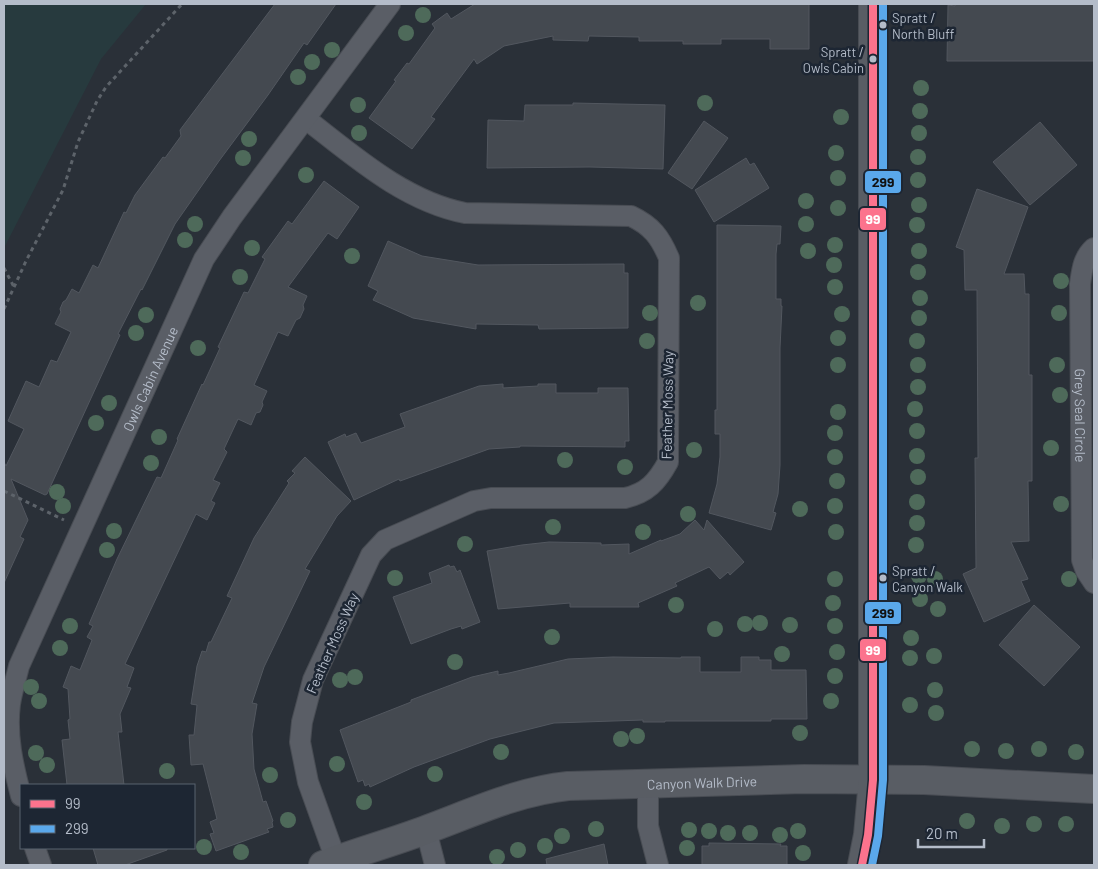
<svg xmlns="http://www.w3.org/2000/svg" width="1098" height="869" viewBox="0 0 1098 869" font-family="Barlow,sans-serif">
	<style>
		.green { fill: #273a3e }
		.building { fill: #444950; stroke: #52575f }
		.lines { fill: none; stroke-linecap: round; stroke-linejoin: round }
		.street-casing { stroke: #484c53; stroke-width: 22 }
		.secondary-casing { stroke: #484c53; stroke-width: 30 }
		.path { stroke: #5d636a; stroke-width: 3; stroke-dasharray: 4 4; stroke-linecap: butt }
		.street { stroke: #5a5e66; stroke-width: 20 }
		.secondary { stroke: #595d64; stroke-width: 28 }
		.bus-1-casing { stroke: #1d2633; stroke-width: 11 }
		.bus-2-casing { stroke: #1d2633; stroke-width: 11 }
		.bus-1 { stroke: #fc738d; stroke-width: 8 }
		.bus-2 { stroke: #5aa8eb; stroke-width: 8 }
		.tree { fill: #4e6a5a }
		.bus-dot { fill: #b4bcc9; stroke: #1d2633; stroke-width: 2 }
		.labels { text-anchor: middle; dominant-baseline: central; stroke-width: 5; stroke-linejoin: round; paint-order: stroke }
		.bus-label { font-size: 13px; fill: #b4bcc9; stroke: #1d2633; text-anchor: start }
		.street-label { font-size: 14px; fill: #b4bcc9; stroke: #1d2633 }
		.line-badge { stroke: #1d2633; stroke-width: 2 }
		.badge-label { font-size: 14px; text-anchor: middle; font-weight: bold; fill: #fff }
		.pale-badge-label { font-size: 14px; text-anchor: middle; font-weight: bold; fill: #111 }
	</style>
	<rect width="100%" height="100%" fill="#2a3038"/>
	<path class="green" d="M4 4H146L101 59 4 248Z"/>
	<g class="building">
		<path d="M275 4H336L307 45 304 43 268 95 219 161 175 224 142 290 141 289 118 334 120 335 47 494 45 495 11 479 28 520 20 537 24 539 4 583V462L6 466 24 429 8 421 26 381 39 387 51 360 57 362 71 332 55 324 61 312 60 309 63 302 66 300 72 289 79 293 93 265 98 268 124 212 126 213 135 195 163 157 165 158 181 136 180 130Z"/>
		<path d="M475 4H809V49H770V39H721V44H683V41H639V37L589 36 588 41 553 40V36L504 46 477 64 474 59 431 117 435 119 412 149 369 118 396 81 394 80 407 63 409 64 435 28 432 24 447 13 451 19Z"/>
		<path d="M955 4H1094V61H947L948 5 955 6Z"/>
		<path d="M573 103 665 105 663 169 590 167 487 168 488 120 524 121 525 105H573Z"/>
		<path d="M704 121 728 138 692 189 668 173Z"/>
		<path d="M1040 122 1077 165 1030 205 993 162Z"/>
		<path d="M746 158 750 165 754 163 769 188 714 222 695 190Z"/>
		<path d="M324 181 359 207 337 239 328 233 288 287 307 296 303 305 304 309 300 318 296 320 288 336 278 332 254 385 267 391 262 402 263 405 260 412 256 413 251 425 238 419 224 449 227 452 213 480 220 483 211 501 215 503 207 520 196 514 125 664 134 668 127 687 131 688 120 714 122 732H118L124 785H67L62 740 70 739 68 720 70 719 68 689 63 687 71 666 80 670 92 640 87 637 93 626 89 624 117 559 157 477 161 478 178 440 177 439 202 384 203 385 220 348 218 347 244 292 248 293 265 259 262 257 288 221 292 224Z"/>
		<path d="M977 189 1028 207 1004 274H1024L1025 294H1029V375H1032V481H1028L1029 541 1011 542 1028 579 1021 581 1030 601 984 622 963 574 976 568 975 458H978L977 290H965L964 250 956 247Z"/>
		<path d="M717 225 781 226 780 244H777L776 254V299H781V306H782L780 348V465L778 494 773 512 776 513 771 530 709 513 717 484 720 457V434H715V410H717Z"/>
		<path d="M388 241 422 256 478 265 624 264V273H628V328L539 329 538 325 476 324V329L413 318 373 300 378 291 368 286Z"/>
		<path d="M503 384V388L538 386V384H556V393H598V388H628L629 441H625V447L520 446V447L489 449 400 481 399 479 354 500 328 442 345 434 346 437 356 433 361 443 405 427 400 414 479 386Z"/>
		<path d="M305 457 351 501 337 516 305 569 310 571 264 667 252 703 257 704 252 734 254 769 263 802 266 801 273 821 272 822 273 827 267 829 269 832 216 851 210 834 214 833 210 822 217 819 203 764 191 765 189 735H194L197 705 191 704 197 666 202 651 206 652 209 642H211L232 598 227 596 254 538 289 483 287 481 295 473 292 471Z"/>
		<path d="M695 520 704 530 707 520 744 562 730 575 728 572 720 579 709 567 675 583 677 586 638 603 639 607H570V603L498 609 487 551 522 545 549 542 601 543V545L629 544V554L661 540V541L680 534Z"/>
		<path d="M449 565 450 567 454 566 457 572 460 570 480 622 462 629 461 626 451 629 411 644 393 597 432 583 429 573Z"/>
		<path d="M1034 605 1080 647 1044 686 999 645Z"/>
		<path d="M613 657 681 658V657H700V672H741V657H759V660H771V670H806L807 719H771V721H665V722H643V720L554 723 490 739 414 767 370 787 369 784 365 786 363 780 358 782 340 730 406 704 411 702V700L472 677 498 671V675L509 673 568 659Z"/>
		<path d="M709 843 781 844 780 846H787V865H702V846H709Z"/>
		<path d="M604 844 608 865H547L546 859Z"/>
		<path d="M93 848H167V850L125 865H98Z"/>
	</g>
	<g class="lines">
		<defs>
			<g id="street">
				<path d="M306 119C354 156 404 201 465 213L631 216C652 226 660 237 669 258L668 462C657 482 647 493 625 498H491L474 501 385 540 371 555 313 680 302 722 300 742 308 782 336 860"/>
				<path id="s1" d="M1094 248C1083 258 1082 270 1080 284L1082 560 1086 571 1094 583"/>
				<path d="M648 782V826L658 865"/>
				<path id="s2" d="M21 796C13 765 6 736 10 704 12 691 16 679 19 666L204 259 232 217 390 4"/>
				<path d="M426 830 435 865"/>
				<path d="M35 848 41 865"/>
			</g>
			<g id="secondary">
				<path id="s3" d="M323 865C357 852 394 842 428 829 474 812 519 791 568 786L804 779 924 780 1094 789"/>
				<path d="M862 865 868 835 873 780V4"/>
			</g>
		</defs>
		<use href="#street" class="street-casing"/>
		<use href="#secondary" class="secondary-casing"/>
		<g class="path">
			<path d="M4 268 14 287"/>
			<path d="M4 309 26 261 63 190 78 142 97 101 106 87 182 4"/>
			<path d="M4 491 64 520"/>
		</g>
		<use href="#street" class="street"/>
		<use href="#secondary" class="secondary"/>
		<defs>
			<path id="bus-1" d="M862 865 868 835 873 780V4"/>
			<path id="bus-2" d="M872 865 878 836 883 780V4"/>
		</defs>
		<use href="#bus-1" class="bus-1-casing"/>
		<use href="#bus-2" class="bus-2-casing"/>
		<use href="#bus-1" class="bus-1"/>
		<use href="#bus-2" class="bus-2"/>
	</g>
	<g class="tree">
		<circle cx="423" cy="15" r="8"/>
		<circle cx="406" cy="33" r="8"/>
		<circle cx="332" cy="50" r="8"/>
		<circle cx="312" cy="62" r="8"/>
		<circle cx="298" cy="77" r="8"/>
		<circle cx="921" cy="88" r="8"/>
		<circle cx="705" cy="103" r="8"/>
		<circle cx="358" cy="105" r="8"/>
		<circle cx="920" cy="111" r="8"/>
		<circle cx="841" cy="117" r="8"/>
		<circle cx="359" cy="133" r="8"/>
		<circle cx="919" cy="133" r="8"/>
		<circle cx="249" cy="139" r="8"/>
		<circle cx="836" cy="153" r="8"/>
		<circle cx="918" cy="157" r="8"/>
		<circle cx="243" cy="158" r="8"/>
		<circle cx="306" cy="175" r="8"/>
		<circle cx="838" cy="178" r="8"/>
		<circle cx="918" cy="180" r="8"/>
		<circle cx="806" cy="201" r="8"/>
		<circle cx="919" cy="205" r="8"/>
		<circle cx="838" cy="208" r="8"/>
		<circle cx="195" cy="224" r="8"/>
		<circle cx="806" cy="224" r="8"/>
		<circle cx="917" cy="225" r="8"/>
		<circle cx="185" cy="240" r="8"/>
		<circle cx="835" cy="245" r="8"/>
		<circle cx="252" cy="248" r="8"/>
		<circle cx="808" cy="251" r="8"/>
		<circle cx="919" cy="251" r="8"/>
		<circle cx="352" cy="256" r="8"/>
		<circle cx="834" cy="265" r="8"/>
		<circle cx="918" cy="272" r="8"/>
		<circle cx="240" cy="277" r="8"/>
		<circle cx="1061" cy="281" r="8"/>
		<circle cx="835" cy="287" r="8"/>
		<circle cx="920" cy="298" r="8"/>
		<circle cx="698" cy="303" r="8"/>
		<circle cx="650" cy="313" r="8"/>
		<circle cx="1059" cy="313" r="8"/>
		<circle cx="842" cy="314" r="8"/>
		<circle cx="146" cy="315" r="8"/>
		<circle cx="919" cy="318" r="8"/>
		<circle cx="136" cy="333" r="8"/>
		<circle cx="838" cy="338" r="8"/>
		<circle cx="647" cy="341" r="8"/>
		<circle cx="917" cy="341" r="8"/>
		<circle cx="198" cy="348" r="8"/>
		<circle cx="838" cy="365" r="8"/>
		<circle cx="918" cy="365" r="8"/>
		<circle cx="1057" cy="365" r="8"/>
		<circle cx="918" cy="387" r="8"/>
		<circle cx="1060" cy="395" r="8"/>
		<circle cx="109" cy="403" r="8"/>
		<circle cx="915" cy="409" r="8"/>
		<circle cx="838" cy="412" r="8"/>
		<circle cx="96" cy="423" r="8"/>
		<circle cx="917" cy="431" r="8"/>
		<circle cx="835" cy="433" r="8"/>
		<circle cx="159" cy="437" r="8"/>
		<circle cx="1051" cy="448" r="8"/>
		<circle cx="694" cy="450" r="8"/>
		<circle cx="917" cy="456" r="8"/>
		<circle cx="835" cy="457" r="8"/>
		<circle cx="565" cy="460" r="8"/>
		<circle cx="151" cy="463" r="8"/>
		<circle cx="625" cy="467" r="8"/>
		<circle cx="918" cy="477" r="8"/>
		<circle cx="837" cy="481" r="8"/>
		<circle cx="57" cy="492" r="8"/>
		<circle cx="917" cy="502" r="8"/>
		<circle cx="1061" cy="504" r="8"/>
		<circle cx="63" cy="506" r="8"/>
		<circle cx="835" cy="506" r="8"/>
		<circle cx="800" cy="509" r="8"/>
		<circle cx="688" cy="514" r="8"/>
		<circle cx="917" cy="523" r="8"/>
		<circle cx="553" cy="527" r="8"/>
		<circle cx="114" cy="531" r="8"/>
		<circle cx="643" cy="532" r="8"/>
		<circle cx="836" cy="532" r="8"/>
		<circle cx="465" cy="544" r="8"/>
		<circle cx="916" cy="545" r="8"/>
		<circle cx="107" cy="550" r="8"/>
		<circle cx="919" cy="576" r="8"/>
		<circle cx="395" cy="578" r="8"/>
		<circle cx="835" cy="579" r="8"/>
		<circle cx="935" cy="579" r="8"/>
		<circle cx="1069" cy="579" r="8"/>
		<circle cx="920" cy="599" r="8"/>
		<circle cx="833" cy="603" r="8"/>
		<circle cx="676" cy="605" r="8"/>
		<circle cx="938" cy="609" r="8"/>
		<circle cx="760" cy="623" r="8"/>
		<circle cx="745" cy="624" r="8"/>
		<circle cx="790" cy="625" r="8"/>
		<circle cx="70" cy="626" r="8"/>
		<circle cx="835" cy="626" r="8"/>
		<circle cx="715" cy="629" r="8"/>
		<circle cx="552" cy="637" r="8"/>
		<circle cx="911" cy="638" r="8"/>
		<circle cx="60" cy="648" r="8"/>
		<circle cx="837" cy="652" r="8"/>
		<circle cx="782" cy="654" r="8"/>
		<circle cx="934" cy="656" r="8"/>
		<circle cx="910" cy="658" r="8"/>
		<circle cx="455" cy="662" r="8"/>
		<circle cx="835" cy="676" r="8"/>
		<circle cx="355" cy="677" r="8"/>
		<circle cx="340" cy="680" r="8"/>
		<circle cx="31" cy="687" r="8"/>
		<circle cx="935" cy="690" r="8"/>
		<circle cx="39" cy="701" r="8"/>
		<circle cx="831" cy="701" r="8"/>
		<circle cx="910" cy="705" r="8"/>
		<circle cx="936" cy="713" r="8"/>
		<circle cx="800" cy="733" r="8"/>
		<circle cx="637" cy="736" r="8"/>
		<circle cx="621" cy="739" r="8"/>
		<circle cx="972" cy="749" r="8"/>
		<circle cx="1039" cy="749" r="8"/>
		<circle cx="1006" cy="751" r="8"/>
		<circle cx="501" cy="752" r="8"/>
		<circle cx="1076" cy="752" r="8"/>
		<circle cx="36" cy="753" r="8"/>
		<circle cx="337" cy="764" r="8"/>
		<circle cx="47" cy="765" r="8"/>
		<circle cx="167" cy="771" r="8"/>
		<circle cx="435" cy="774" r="8"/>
		<circle cx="270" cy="775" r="8"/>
		<circle cx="364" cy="802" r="8"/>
		<circle cx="288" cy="820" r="8"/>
		<circle cx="967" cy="821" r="8"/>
		<circle cx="1034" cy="824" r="8"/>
		<circle cx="1066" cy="824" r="8"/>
		<circle cx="1002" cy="826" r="8"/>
		<circle cx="596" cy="829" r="8"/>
		<circle cx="689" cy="830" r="8"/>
		<circle cx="709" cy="831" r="8"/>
		<circle cx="798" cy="831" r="8"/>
		<circle cx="728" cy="833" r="8"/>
		<circle cx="750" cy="833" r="8"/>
		<circle cx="780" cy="835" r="8"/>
		<circle cx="562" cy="836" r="8"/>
		<circle cx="545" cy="846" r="8"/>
		<circle cx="204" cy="847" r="8"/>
		<circle cx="687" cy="848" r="8"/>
		<circle cx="518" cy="850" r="8"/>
		<circle cx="241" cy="852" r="8"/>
		<circle cx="803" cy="853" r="8"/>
		<circle cx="497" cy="857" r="8"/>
	</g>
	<g class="bus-dot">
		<circle cx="883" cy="25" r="4.5"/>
		<circle cx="873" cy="59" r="4.5"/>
		<circle cx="883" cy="578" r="4.5"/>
	</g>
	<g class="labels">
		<g class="bus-label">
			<text x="892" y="18">Spratt /<tspan x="892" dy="16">North Bluff</tspan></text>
			<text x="864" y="52" text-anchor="end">Spratt /<tspan x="864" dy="16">Owls Cabin</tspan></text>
			<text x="892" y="571">Spratt /<tspan x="892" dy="16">Canyon Walk</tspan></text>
		</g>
		<g class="street-label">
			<text stroke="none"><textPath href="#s2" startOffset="448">Owls Cabin Avenue</textPath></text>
			<text transform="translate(667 405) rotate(-89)">Feather Moss Way</text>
			<text stroke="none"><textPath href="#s1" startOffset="171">Grey Seal Circle</textPath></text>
			<text transform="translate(332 643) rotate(-66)">Feather Moss Way</text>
			<text stroke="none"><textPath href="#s3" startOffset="392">Canyon Walk Drive</textPath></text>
		</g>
	</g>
	<g class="line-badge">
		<rect x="864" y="170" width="38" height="24" rx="5" fill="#5aa8eb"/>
		<rect x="859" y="207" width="28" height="24" rx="5" fill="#fc738d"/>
		<rect x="864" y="601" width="38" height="24" rx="5" fill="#5aa8eb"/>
		<rect x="859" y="638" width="28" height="24" rx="5" fill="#fc738d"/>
	</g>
	<g class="badge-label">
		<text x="873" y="224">99</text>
		<text x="873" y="655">99</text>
	</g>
	<g class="pale-badge-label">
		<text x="883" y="187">299</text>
		<text x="883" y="618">299</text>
	</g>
	<rect width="1098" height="869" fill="none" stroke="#b4bcc9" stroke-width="10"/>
	<rect x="20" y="784" width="175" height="65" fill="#1d2633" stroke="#59626f"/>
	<rect x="30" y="800" width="25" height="8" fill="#fc738d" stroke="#59626f"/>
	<text x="65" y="809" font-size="15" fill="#b4bcc9">99</text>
	<rect x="30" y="825" width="25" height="8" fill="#5aa8eb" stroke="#59626f"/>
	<text x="65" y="834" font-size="15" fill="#b4bcc9">299</text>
	<path d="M918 839v8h66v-8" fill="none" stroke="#b4bcc9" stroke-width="2.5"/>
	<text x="926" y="839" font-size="15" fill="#b4bcc9" stroke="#1d2633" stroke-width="4" paint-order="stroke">20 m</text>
</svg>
